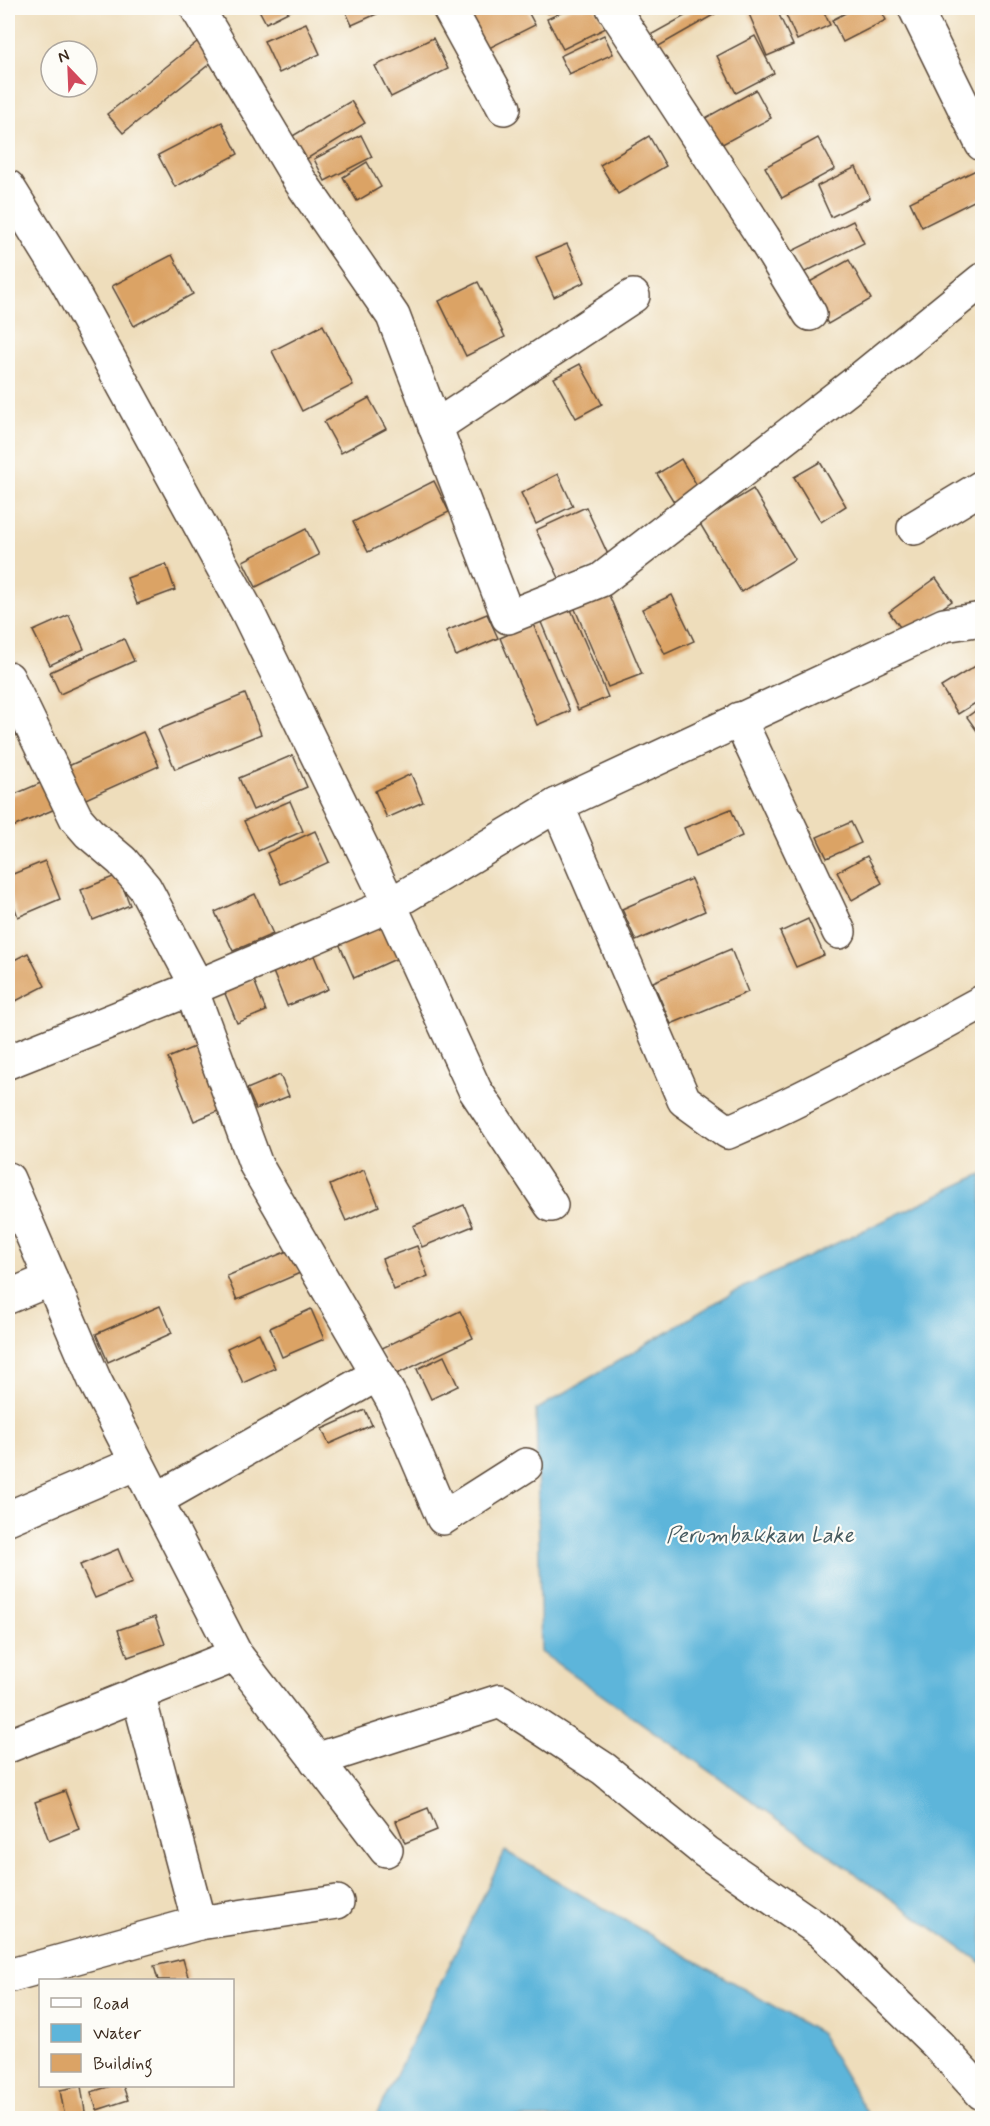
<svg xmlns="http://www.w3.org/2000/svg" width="990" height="2126" viewBox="0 0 990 2126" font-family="Mynerve,sans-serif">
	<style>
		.water { fill: #5db5da; stroke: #4c707c; stroke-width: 1.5 }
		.building { fill: #dba365 }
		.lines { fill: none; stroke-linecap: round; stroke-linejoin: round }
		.minor-casing { stroke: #564536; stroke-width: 36 }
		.minor { stroke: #fff; stroke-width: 33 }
		.labels { text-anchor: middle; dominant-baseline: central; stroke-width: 4.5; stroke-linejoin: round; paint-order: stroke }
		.water-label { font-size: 22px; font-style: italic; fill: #475b60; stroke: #fdfcf7 }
	</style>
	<rect width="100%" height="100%" fill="#fdfcf7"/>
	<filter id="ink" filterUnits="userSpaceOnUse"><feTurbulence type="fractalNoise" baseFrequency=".0167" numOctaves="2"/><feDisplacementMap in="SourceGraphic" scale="12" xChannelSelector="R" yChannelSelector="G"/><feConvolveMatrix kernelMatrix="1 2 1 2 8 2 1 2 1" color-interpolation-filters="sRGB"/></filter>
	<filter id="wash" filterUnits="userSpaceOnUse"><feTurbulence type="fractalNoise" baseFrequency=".008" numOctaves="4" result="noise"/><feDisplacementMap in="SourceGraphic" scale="24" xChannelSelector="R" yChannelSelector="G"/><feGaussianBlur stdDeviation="1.35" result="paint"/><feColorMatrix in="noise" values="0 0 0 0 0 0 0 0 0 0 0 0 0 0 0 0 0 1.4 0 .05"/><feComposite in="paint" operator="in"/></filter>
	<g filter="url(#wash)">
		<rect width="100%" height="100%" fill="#edb"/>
		<g class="water">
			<path d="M982 1174V1963L541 1652 536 1410 732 1293Z"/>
			<path d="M505 1851 820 2033 870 2118H375Z"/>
		</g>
		<g id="blocks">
			<g class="building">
				<path d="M258 8H296L266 23Z"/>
				<path d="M344 8H390L352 25Z"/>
				<path d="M484 8H526L535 25 483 51 466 16Z"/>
				<path d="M545 8H559L548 13Z"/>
				<path d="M571 8H595L606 28 563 49 547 19Z"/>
				<path d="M699 8H711L715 14 652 50 645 38Z"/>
				<path d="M763 8H776L793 45 767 56 749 14Z"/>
				<path d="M783 8H822L830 25 797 40Z"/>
				<path d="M855 8H880L886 20 843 42 832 20Z"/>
				<path d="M306 23 320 54 279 73 264 41Z"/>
				<path d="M604 35 613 54 569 74 560 56Z"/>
				<path d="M755 36 774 73 736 93 717 56Z"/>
				<path d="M202 38 217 58 123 133 107 114Z"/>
				<path d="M433 38 448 69 391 97 375 66Z"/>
				<path d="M756 90 771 118 715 148 700 121Z"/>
				<path d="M351 101 365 123 305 160 291 137Z"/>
				<path d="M222 122 238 154 175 187 158 155Z"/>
				<path d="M361 135 372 157 325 181 314 159Z"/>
				<path d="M649 136 666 166 618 194 600 165Z"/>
				<path d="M818 138 835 169 782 198 765 167Z"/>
				<path d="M367 162 381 187 357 201 343 177Z"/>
				<path d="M856 167 870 198 831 217 817 186Z"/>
				<path d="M978 169 982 178V197L922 227 910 202Z"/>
				<path d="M853 221 864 243 803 273 792 251Z"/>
				<path d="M567 244 585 282 554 297 536 257Z"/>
				<path d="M172 255 193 294 134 326 112 286Z"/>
				<path d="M849 260 871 299 828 324 806 284Z"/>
				<path d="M478 282 505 337 466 356 439 301Z"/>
				<path d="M323 325 353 385 302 411 272 351Z"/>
				<path d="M580 364 602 404 576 418 554 378Z"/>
				<path d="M369 398 386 429 341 453 324 422Z"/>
				<path d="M681 459 698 487 674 502 657 474Z"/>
				<path d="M820 462 846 506 821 522 794 477Z"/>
				<path d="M558 474 573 506 536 524 521 493Z"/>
				<path d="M434 481 449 512 368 552 353 522Z"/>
				<path d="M753 489 795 559 741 592 699 522Z"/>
				<path d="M586 507 610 559 561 582 536 530Z"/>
				<path d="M306 529 319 555 256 587 243 561Z"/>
				<path d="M166 564 175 590 137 604 127 578Z"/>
				<path d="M936 578 952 601 905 634 889 612Z"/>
				<path d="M606 588 642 674 608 687 572 602Z"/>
				<path d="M672 595 694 641 665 654 642 609Z"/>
				<path d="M570 607 608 697 578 710 540 620Z"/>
				<path d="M487 614 498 638 456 656 446 631Z"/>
				<path d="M69 615 84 649 50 665 33 631Z"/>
				<path d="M533 624 570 711 537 725 500 638Z"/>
				<path d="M124 639 134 661 60 694 50 672Z"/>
				<path d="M982 662V699L958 714 941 687Z"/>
				<path d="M245 694 261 734 175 769 158 730Z"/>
				<path d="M982 706V738L967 717Z"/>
				<path d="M143 732 159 766 79 802 64 768Z"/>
				<path d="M293 755 307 787 253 810 239 778Z"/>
				<path d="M411 774 423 802 387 818 375 791Z"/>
				<path d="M43 782 55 809 8 829V797Z"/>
				<path d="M290 801 303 831 258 851 244 821Z"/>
				<path d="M731 809 742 836 696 856 684 828Z"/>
				<path d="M851 822 861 843 827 858 817 837Z"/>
				<path d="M315 831 329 862 281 884 267 853Z"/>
				<path d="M867 856 882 883 852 900 837 872Z"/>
				<path d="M45 861 60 899 18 917 8 889V876Z"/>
				<path d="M118 875 130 905 93 920 81 890Z"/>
				<path d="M691 879 705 911 636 941 622 909Z"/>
				<path d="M255 894 273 934 233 951 215 912Z"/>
				<path d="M808 919 824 955 796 967 780 932Z"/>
				<path d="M384 920 400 957 354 978 338 941Z"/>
				<path d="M731 949 748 992 671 1024 653 982Z"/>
				<path d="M312 951 328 989 287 1006 271 967Z"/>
				<path d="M28 953 45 986 8 1005V963Z"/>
				<path d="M254 980 266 1011 237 1023 224 991Z"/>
				<path d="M199 1045 225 1108 194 1121 168 1058Z"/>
				<path d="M280 1075 289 1096 256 1109 247 1089Z"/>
				<path d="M364 1170 379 1206 346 1221 330 1185Z"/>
				<path d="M464 1205 473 1226 422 1247 413 1226Z"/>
				<path d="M417 1246 428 1276 394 1290 382 1259Z"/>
				<path d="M290 1250 300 1273 237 1300 227 1276Z"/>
				<path d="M160 1306 172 1333 108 1362 96 1334Z"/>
				<path d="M311 1309 324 1339 282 1357 270 1328Z"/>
				<path d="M460 1311 473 1338 393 1376 380 1349Z"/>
				<path d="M259 1333 275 1368 243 1383 227 1348Z"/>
				<path d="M444 1356 458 1386 431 1399 417 1369Z"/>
				<path d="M365 1410 372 1425 329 1444 322 1429Z"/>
				<path d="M118 1549 132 1583 95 1598 80 1565Z"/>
				<path d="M155 1617 165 1644 128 1657 118 1630Z"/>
				<path d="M65 1791 79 1829 49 1841 35 1802Z"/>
				<path d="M428 1808 437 1830 405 1843 396 1821Z"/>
				<path d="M183 1959 189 1980H158L154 1966Z"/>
				<path d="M81 2086 86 2118H65L60 2090Z"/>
				<path d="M111 2086H123L128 2100 97 2110 91 2092Z"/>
			</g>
		</g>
	</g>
	<g filter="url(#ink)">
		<use href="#blocks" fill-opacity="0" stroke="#564536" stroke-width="1.5"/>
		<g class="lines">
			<defs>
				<g id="minor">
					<path d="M197 8 300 181 393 316 508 617 601 580 854 384 982 280"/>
					<path d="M449 8 504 108"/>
					<path d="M613 8 763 237 810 314"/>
					<path d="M915 8 982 144"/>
					<path d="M8 187 67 282 248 613 390 905 475 1090 551 1205"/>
					<path d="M435 427 633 296"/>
					<path d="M914 528 982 487"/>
					<path d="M8 678 76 818 89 833 122 861 145 888 197 986"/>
					<path d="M739 719 839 932"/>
					<path d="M557 805 684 1100 728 1132C816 1094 899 1047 982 1002"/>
					<path d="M191 989 256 1165 392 1399 443 1518 526 1465"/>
					<path d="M8 1062 191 989 390 905 557 805 944 625 982 619"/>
					<path d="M8 1179 95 1381 236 1655 386 1850"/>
					<path d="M8 1297 51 1279"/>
					<path d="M156 1500 378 1374"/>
					<path d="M8 1518 137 1463"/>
					<path d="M138 1694 199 1923"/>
					<path d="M8 1746 236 1655"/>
					<path d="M316 1760 500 1701 604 1769 706 1852 822 1932 938 2045 982 2093"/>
					<path d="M8 1976 199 1923 337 1902"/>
				</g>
			</defs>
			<use href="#minor" class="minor-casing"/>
			<use href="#minor" class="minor"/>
		</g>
	</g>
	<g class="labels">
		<g class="water-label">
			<text x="760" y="1536">Perumbakkam Lake</text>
		</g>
	</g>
	<rect width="990" height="2126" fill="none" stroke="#fdfcf7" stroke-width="30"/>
	<rect x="39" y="1979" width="195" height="108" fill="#fdfcf7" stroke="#afa8a0" stroke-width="1.5"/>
	<rect x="51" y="1998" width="30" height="9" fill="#ffffff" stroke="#afa8a0" stroke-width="1.5"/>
	<text x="93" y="2009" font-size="18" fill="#3b2a1e">Road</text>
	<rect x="51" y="2024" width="30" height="18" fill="#5db5da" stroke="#afa8a0" stroke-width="1.5"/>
	<text x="93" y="2039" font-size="18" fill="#3b2a1e">Water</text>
	<rect x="51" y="2054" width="30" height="18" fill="#dba365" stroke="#afa8a0" stroke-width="1.5"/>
	<text x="93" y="2069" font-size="18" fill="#3b2a1e">Building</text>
	<g transform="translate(69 69) rotate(337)"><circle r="28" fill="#fdfcf7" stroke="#afa8a0" stroke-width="1.5"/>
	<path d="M0-4.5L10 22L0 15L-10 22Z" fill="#d1495b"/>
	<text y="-9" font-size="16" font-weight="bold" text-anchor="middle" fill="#3b2a1e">N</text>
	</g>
</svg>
